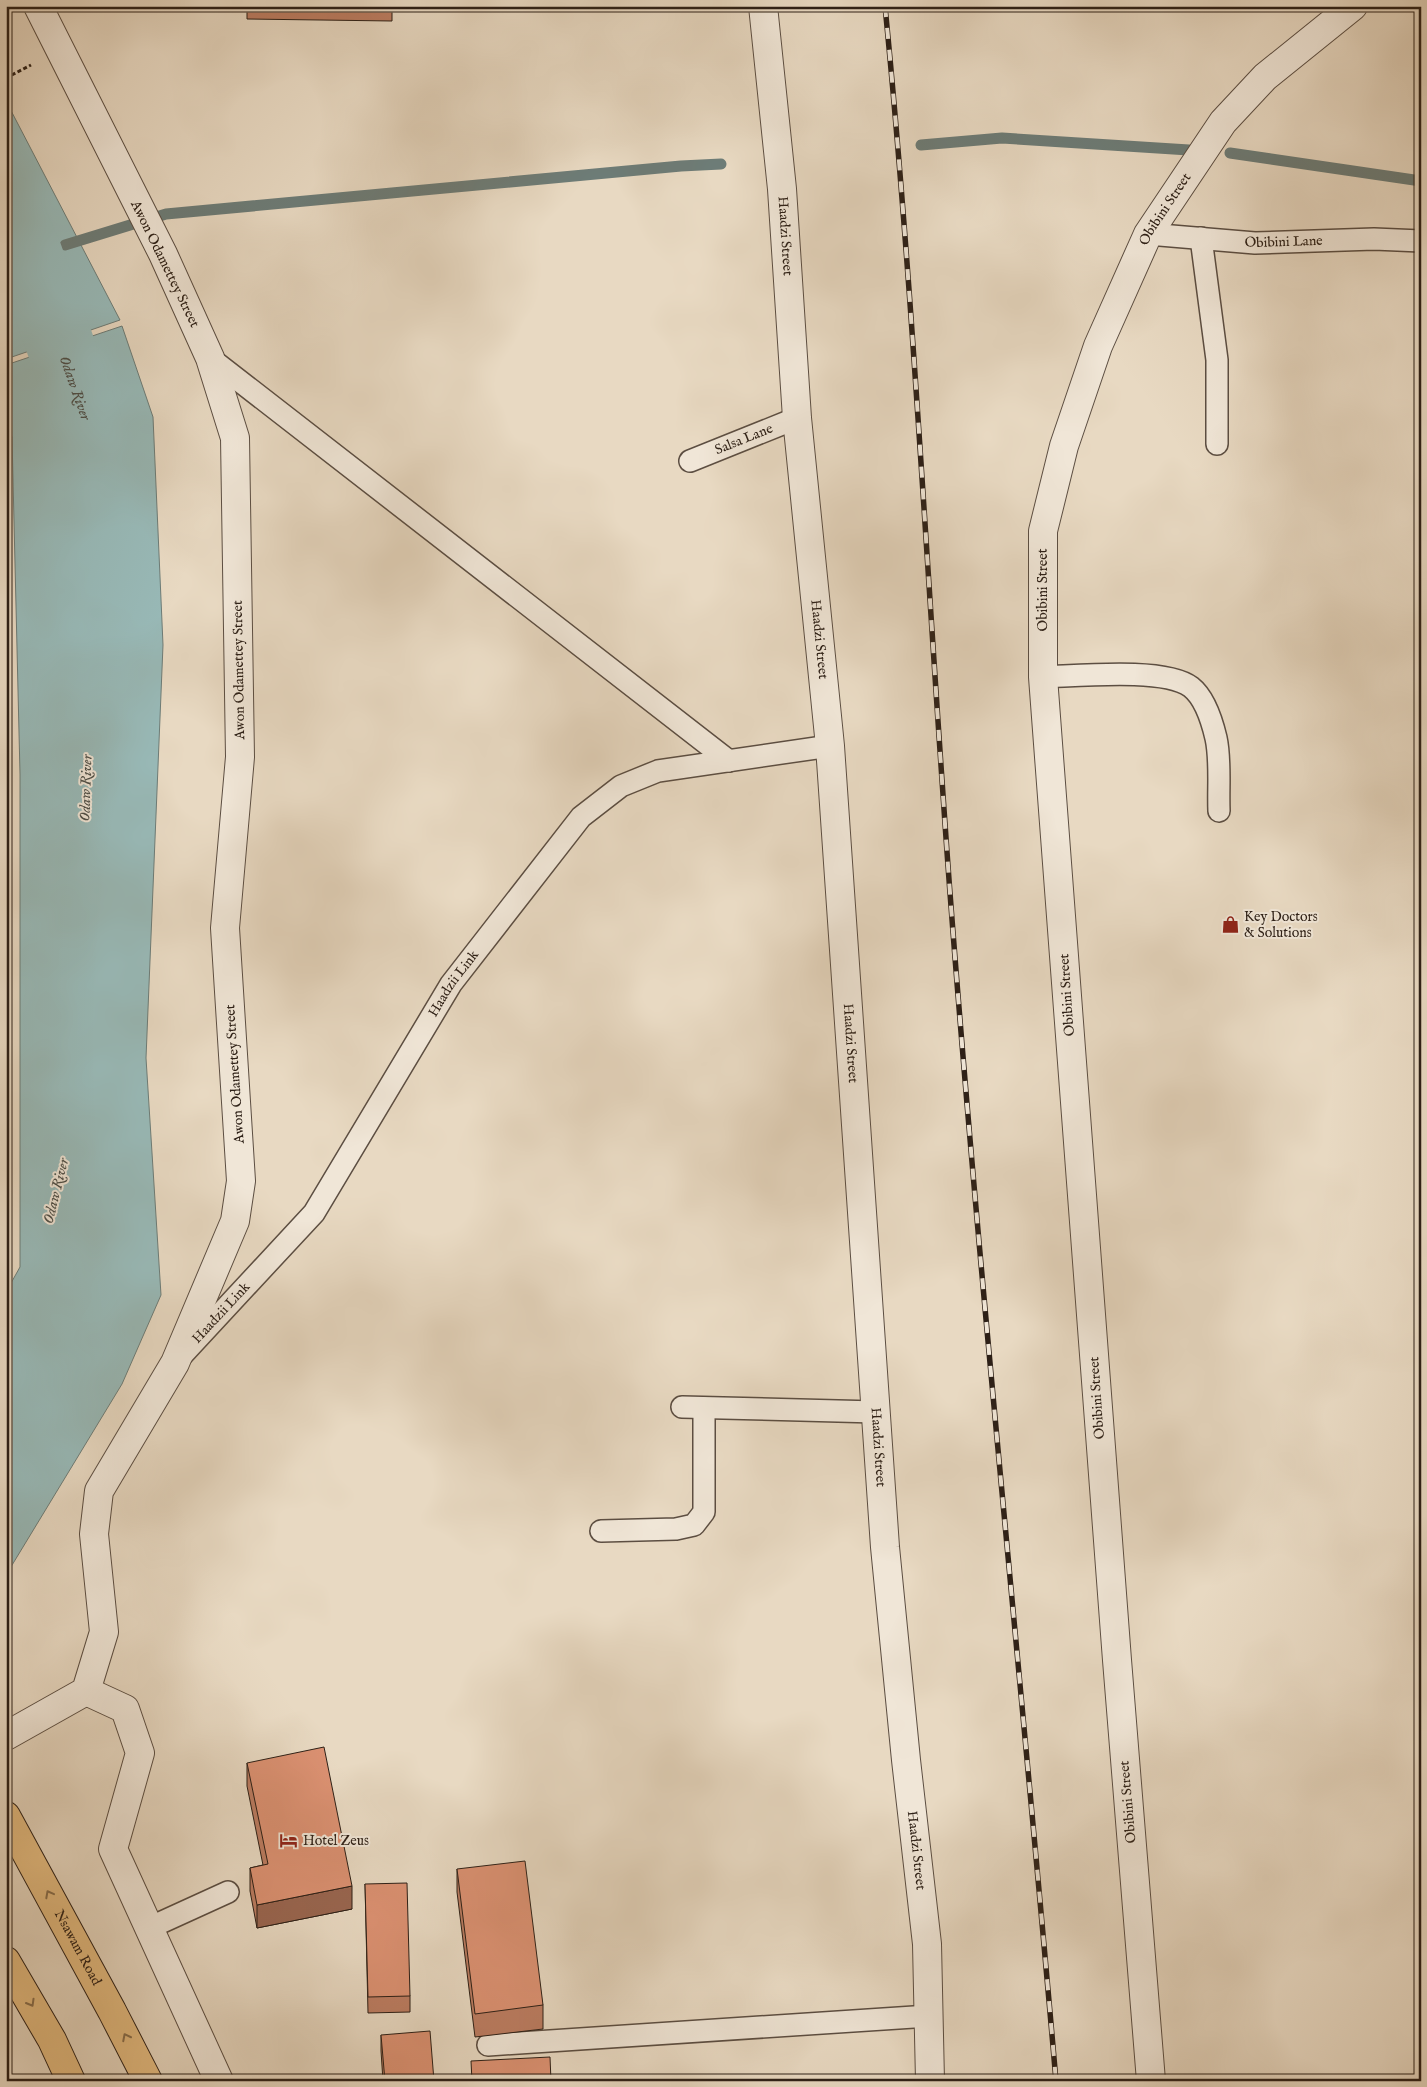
<svg xmlns="http://www.w3.org/2000/svg" width="1427" height="2087" viewBox="0 0 1427 2087" font-family="'IM FELL English',serif">
	<style>
		.water { fill: #98b9b7; stroke: #6d7c77 }
		.lines { fill: none; stroke-linecap: round; stroke-linejoin: round }
		.stream { stroke: #6d7c77; stroke-width: 11 }
		.river { stroke: #98b9b7; stroke-width: 68 }
		.service-casing { stroke: #5c4e42; stroke-width: 24 }
		.minor-casing { stroke: #5c4e42; stroke-width: 30 }
		.tertiary-casing { stroke: #5c4e42; stroke-width: 30 }
		.trunk-casing { stroke: #2d2017; stroke-width: 30 }
		.path { stroke: #2d2017; stroke-width: 3; stroke-dasharray: 4 2.5; stroke-linecap: butt }
		.service { stroke: #f0e6d7; stroke-width: 21 }
		.minor { stroke: #f0e6d7; stroke-width: 28 }
		.tertiary { stroke: #f0e6d7; stroke-width: 28 }
		.trunk { stroke: #e4bc81; stroke-width: 28 }
		.rail-casing { stroke: #2d2017; stroke-width: 5.5 }
		.rail { stroke: #f0e6d7; stroke-width: 4; stroke-dasharray: 11; stroke-linecap: butt }
		.wall { fill: #bc7d62; stroke: #2d2017 }
		.shaded-wall { fill: #996650; stroke: #2d2017 }
		.building { fill: #db9172; stroke: #2d2017 }
		.oneway { stroke: #886e4c }
		.labels { text-anchor: middle; dominant-baseline: central; stroke-width: 4; stroke-linejoin: round; paint-order: stroke }
		.street-label { font-size: 14px; fill: #2d2017; stroke: #f0e6d7 }
		.poi-label { font-size: 14px; fill: #2d2017; stroke: #f0e6d7; text-anchor: start }
		.water-label { font-size: 15px; font-style: italic; fill: #4d4e47; stroke: #f0e6d7 }
	</style>
	<rect width="100%" height="100%" fill="#e8d9c2"/>
	<filter id="stains"><feTurbulence type="fractalNoise" baseFrequency=".004" numOctaves="4"/><feColorMatrix values="0 0 0 0 .2 0 0 0 0 .09 0 0 0 0 .02 0 0 0 .5 -.17"/></filter>
	<radialGradient id="worn" r=".72"><stop offset=".6" stop-color="#630" stop-opacity="0"/><stop offset="1" stop-color="#630" stop-opacity=".3"/></radialGradient>
	<g class="water">
		<path d="M6 101 120 320 6 359Z"/>
		<path d="M122 326 153 417 163 645 146 1058 161 1295 122 1384 6 1575V1292L20 1267V774L12 437 6 420V365Z"/>
	</g>
	<g class="lines">
		<g class="stream">
			<path d="M921 145 1002 138 1189 150"/>
			<path d="M1230 153 1421 181"/>
			<path d="M65 245 166 214 681 166 721 164"/>
		</g>
		<path class="river" id="s1" d="M6 207 29 256 92 435"/>
		<defs>
			<g id="service">
				<path id="s2" d="M1148 234 1255 243 1374 239 1421 241"/>
				<path d="M1201 238 1217 360V444"/>
				<path d="M210 358 729 761"/>
				<path id="s3" d="M690 461 797 418"/>
				<path d="M1043 677C1077 676 1165 667 1191 687 1205 698 1212 721 1216 738 1221 760 1218 788 1219 811"/>
				<path id="s4" d="M183 1354 314 1213 451 984 581 817 621 786 658 771 830 746"/>
				<path d="M682 1407 876 1412"/>
				<path d="M601 1531 676 1529 694 1525 704 1512V1408"/>
				<path d="M149 1928 228 1892"/>
				<path d="M488 2045 929 2016"/>
			</g>
			<g id="minor">
				<path id="s5" d="M763 6 782 189 797 418 830 746 885 1547 906 1760 927 1944 930 2081"/>
				<path d="M86 1691 125 1709 140 1753 113 1849 219 2081"/>
				<path d="M6 1736 86 1691 104 1632 94 1534 99 1491 175 1363 235 1221 241 1181 225 928 240 757 235 438 210 358 163 254 38 6"/>
			</g>
			<g id="tertiary">
				<path id="s6" d="M1151 2081 1117 1660 1043 677V531L1064 446 1098 346 1148 234 1223 122 1265 77 1353 6"/>
			</g>
			<g id="trunk">
				<path id="s7" d="M6 1816 112 2011 148 2081"/>
				<path d="M6 1961 52 2040 71 2081"/>
			</g>
		</defs>
		<use href="#service" class="service-casing"/>
		<use href="#minor" class="minor-casing"/>
		<use href="#tertiary" class="tertiary-casing"/>
		<use href="#trunk" class="trunk-casing"/>
		<path class="path" d="M6 78 31 65"/>
		<use href="#service" class="service"/>
		<use href="#minor" class="minor"/>
		<use href="#tertiary" class="tertiary"/>
		<use href="#trunk" class="trunk"/>
		<defs>
			<path id="rail" d="M885 6C914 301 928 597 950 893 980 1289 1022 1685 1056 2081"/>
		</defs>
		<use href="#rail" class="rail-casing"/>
		<use href="#rail" class="rail"/>
	</g>
	<g class="wall">
		<path d="M247 6H392V21L247 19Z"/>
		<path d="M247 1763 352 1909 257 1928 250 1891V1868L263 1865 247 1786Z"/>
		<path d="M457 1869 543 2005V2029L475 2037 457 1892Z"/>
		<path d="M365 1884 410 1996V2012L368 2013Z"/>
		<path d="M381 2035 434 2081H383L381 2051Z"/>
	</g>
	<path class="shaded-wall" d="M352 1886V1909L257 1928V1905Z"/>
	<g class="building">
		<path d="M324 1747 352 1886 257 1905 250 1868 268 1864 247 1763Z"/>
		<path d="M525 1861 543 2005 475 2014 457 1869Z"/>
		<path d="M407 1883 410 1996 368 1997 365 1884Z"/>
		<path d="M430 2031 434 2081H385L381 2035Z"/>
		<path d="M550 2057 551 2081H472L471 2061Z"/>
	</g>
	<defs><path id="oneway-chevron" d="M-2-3.5L2.5 0L-2 3.5" fill="none" stroke-width="1.6" stroke-linecap="round" stroke-linejoin="round" transform="scale(1.25)"/></defs>
	<g class="oneway">
		<use href="#oneway-chevron" transform="translate(49 1894) rotate(-118)"/>
		<use href="#oneway-chevron" transform="translate(31 2003) rotate(60)"/>
		<use href="#oneway-chevron" transform="translate(126 2037) rotate(-117)"/>
	</g>
	<defs>
		<symbol id="shop-bare" viewBox="-9 -9 18 18"><path d="M-5-2.5h2.3a2.7 3.5 0 0 1 5.4 0H5L5.5 6h-11ZM-1.5-2.5h3a1.5 2.3 0 0 0-3 0Z" fill="#8f2418" stroke="#f0e6d7" stroke-width="2.5" paint-order="stroke"/></symbol>
		<symbol id="hotel-bare" viewBox="-9 -9 18 18"><path d="M-6-4.5h1.5V1H6V5H4.5V3h-9V5H-6ZM-4 0a1.8 1.8 0 1 1 3.6 0ZM.5 0V-2.5h3Q6-2.5 6 0Z" fill="#8f2418" stroke="#f0e6d7" stroke-width="2.5" paint-order="stroke"/></symbol>
	</defs>
	<g fill-rule="evenodd">
		<use href="#shop-bare" x="1218" y="912" width="25" height="25"/>
		<use href="#hotel-bare" x="276" y="1828" width="25" height="25"/>
	</g>
	<g class="labels">
		<g class="street-label">
			<text stroke="none"><textPath href="#s6" startOffset="1900">Obibini Street</textPath></text>
			<text stroke="none"><textPath href="#s5" startOffset="231">Haadzi Street</textPath></text>
			<text stroke="none"><textPath href="#s2" startOffset="136">Obibini Lane</textPath></text>
			<text transform="translate(165 264) rotate(64)">Awon Odamettey Street</text>
			<text stroke="none"><textPath href="#s3" startOffset="58">Salsa Lane</textPath></text>
			<text transform="translate(1043 590) rotate(-90)">Obibini Street</text>
			<text stroke="none"><textPath href="#s5" startOffset="636">Haadzi Street</textPath></text>
			<text transform="translate(239 670) rotate(-91)">Awon Odamettey Street</text>
			<text stroke="none"><textPath href="#s4" startOffset="461">Haadzii Link</textPath></text>
			<text transform="translate(1067 995) rotate(-94)">Obibini Street</text>
			<text stroke="none"><textPath href="#s5" startOffset="1041">Haadzi Street</textPath></text>
			<text transform="translate(235 1074) rotate(-94)">Awon Odamettey Street</text>
			<text stroke="none"><textPath href="#s4" startOffset="56">Haadzii Link</textPath></text>
			<text transform="translate(1097 1398) rotate(-94)">Obibini Street</text>
			<text stroke="none"><textPath href="#s5" startOffset="1446">Haadzi Street</textPath></text>
			<text transform="translate(1128 1802) rotate(-95)">Obibini Street</text>
			<text stroke="none"><textPath href="#s5" startOffset="1851">Haadzi Street</textPath></text>
			<text stroke="none"><textPath href="#s7" startOffset="150">Nsawam Road</textPath></text>
		</g>
		<g class="poi-label">
			<text x="1244" y="917">Key Doctors<tspan x="1244" dy="16">&amp; Solutions</tspan></text>
			<text x="303" y="1841">Hotel Zeus</text>
		</g>
		<g class="water-label">
			<text stroke="none"><textPath href="#s1" startOffset="194">Odaw River</textPath></text>
			<text transform="translate(86 788) rotate(-88)">Odaw River</text>
			<text transform="translate(56 1191) rotate(-76)">Odaw River</text>
		</g>
	</g>
	<rect width="1427" height="2087" fill="none" stroke="#e8d9c2" stroke-width="25"/>
	<rect x="8" y="8" width="1412" height="2072" fill="none" stroke="#2d2017" stroke-width="2.5"/>
	<rect x="12" y="12" width="1402" height="2062" fill="none" stroke="#2d2017"/>
	<rect width="100%" height="100%" filter="url(#stains)"/>
	<rect width="100%" height="100%" fill="url(#worn)"/>
</svg>
